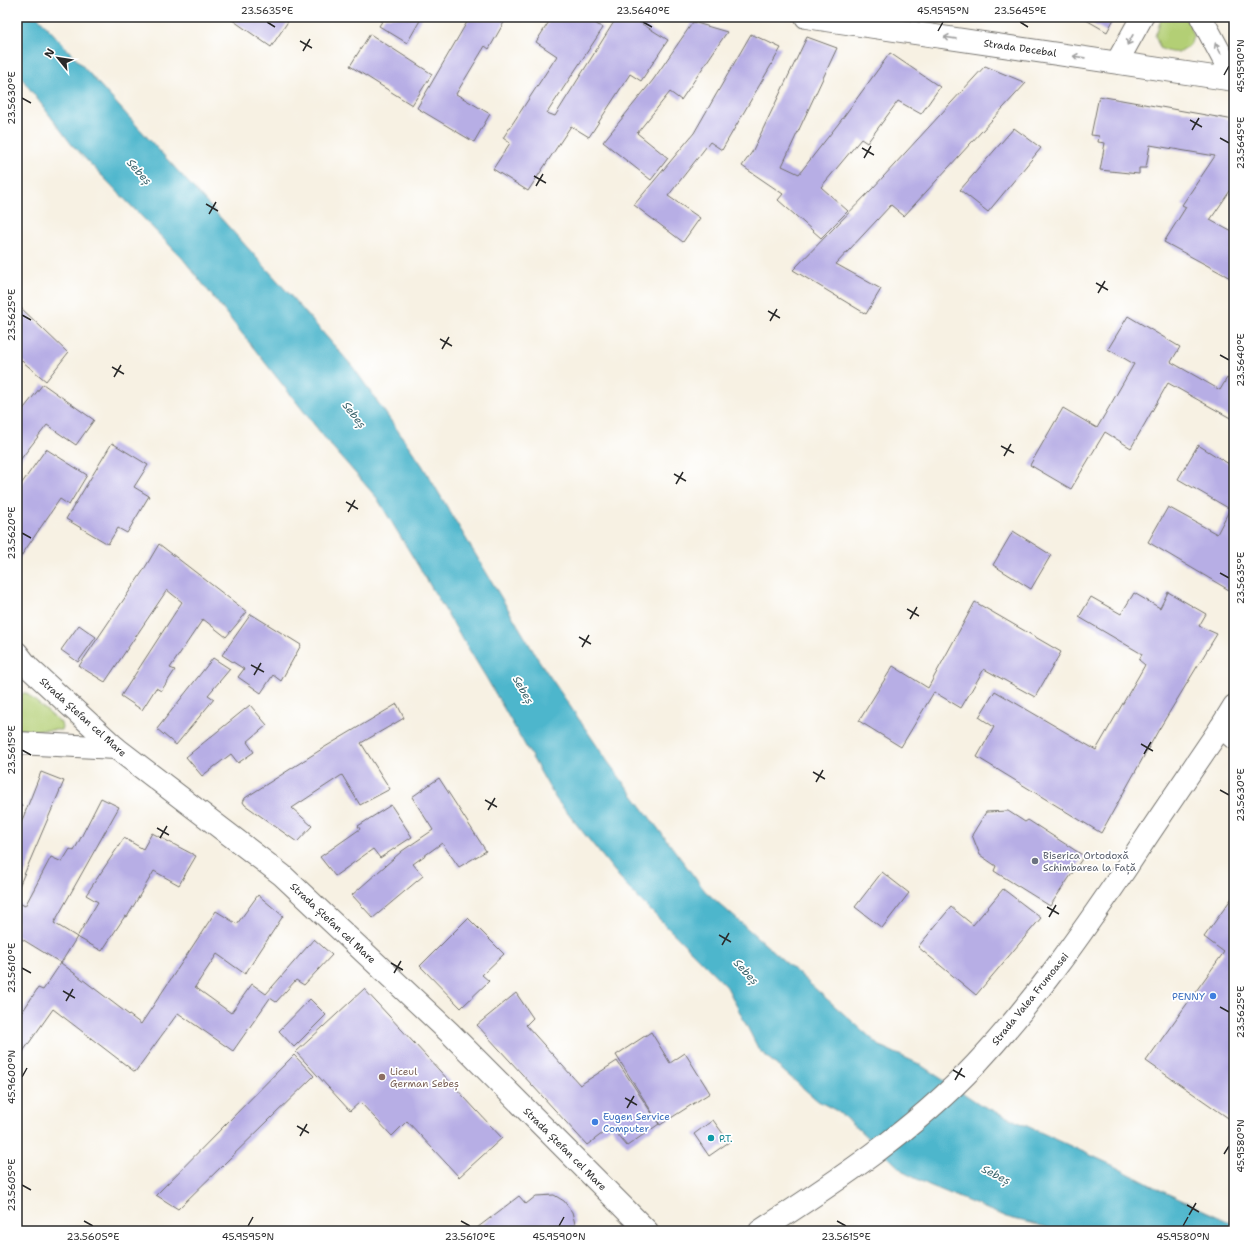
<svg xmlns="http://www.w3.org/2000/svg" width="1251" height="1248" viewBox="0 0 1251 1248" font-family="'Shantell Sans',sans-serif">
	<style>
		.green { fill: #b3cf75; stroke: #6f7d50 }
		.water { fill: #4eb6cc; stroke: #3c707c }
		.building { fill: #b7aee5 }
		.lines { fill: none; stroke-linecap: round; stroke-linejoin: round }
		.minor-casing { stroke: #72706b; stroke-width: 24 }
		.major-casing { stroke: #72706b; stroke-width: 24 }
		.minor { stroke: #fff; stroke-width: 22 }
		.major { stroke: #fff; stroke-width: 22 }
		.oneway { stroke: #a0a0a0 }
		.ticks { fill: none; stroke: #2b2b2b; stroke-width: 1.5 }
		.worship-dot { fill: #6b7280; stroke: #fff; stroke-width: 1.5 }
		.shop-dot { fill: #3f7fe0; stroke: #fff; stroke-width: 1.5 }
		.education-dot { fill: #8d6e63; stroke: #fff; stroke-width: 1.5 }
		.culture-dot { fill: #0f9aa8; stroke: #fff; stroke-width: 1.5 }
		.labels { text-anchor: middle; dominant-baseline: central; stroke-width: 3.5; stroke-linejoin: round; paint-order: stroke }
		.street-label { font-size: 10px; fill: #2b2b2b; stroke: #fff }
		.worship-label { font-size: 10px; fill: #5b616d; stroke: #fff; text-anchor: start }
		.shop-label { font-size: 10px; fill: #366cbe; stroke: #fff; text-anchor: end }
		.education-label { font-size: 10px; fill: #785e54; stroke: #fff; text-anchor: start }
		.culture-label { font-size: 10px; fill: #0d838f; stroke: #fff; text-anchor: start }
		.water-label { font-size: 11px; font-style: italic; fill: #39636b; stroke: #fff }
		.neatline { fill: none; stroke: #2b2b2b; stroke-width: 1.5 }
		.ticks-label { font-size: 10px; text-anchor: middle; fill: #2b2b2b }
	</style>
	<rect width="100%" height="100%" fill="#fff"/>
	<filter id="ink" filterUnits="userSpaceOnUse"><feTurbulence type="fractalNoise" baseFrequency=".025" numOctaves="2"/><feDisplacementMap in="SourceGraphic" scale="8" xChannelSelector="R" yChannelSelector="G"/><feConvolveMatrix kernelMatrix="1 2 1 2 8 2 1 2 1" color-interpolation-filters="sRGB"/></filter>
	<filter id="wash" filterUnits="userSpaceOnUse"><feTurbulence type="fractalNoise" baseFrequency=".012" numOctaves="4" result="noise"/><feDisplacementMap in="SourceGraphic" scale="16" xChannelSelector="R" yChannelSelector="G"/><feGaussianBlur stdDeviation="0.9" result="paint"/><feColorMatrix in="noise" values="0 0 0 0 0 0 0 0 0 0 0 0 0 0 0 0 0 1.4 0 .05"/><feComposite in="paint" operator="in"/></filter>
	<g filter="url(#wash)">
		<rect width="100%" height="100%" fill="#f7f1e3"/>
		<g class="green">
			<path d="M1162 17H1184C1188 22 1192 27 1193 34 1193 37 1192 40 1191 43 1184 55 1170 54 1160 48L1155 36Z"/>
			<path d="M23 693H26L61 723 62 728 61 730H17V714L20 706 21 696Z"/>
		</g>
		<path class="water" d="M17 17H38L276 279 353 367 422 465 538 659 608 762 705 891 880 1046 919 1064 981 1105 1112 1165 1164 1192 1234 1224V1231H1053L1046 1227 1006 1217 929 1185 905 1173 856 1127 837 1111 818 1101 759 1050 727 987 629 889 556 799 487 679 377 498 328 442 183 259 72 145 17 72Z"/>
		<g id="blocks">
			<g class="building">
				<path d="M228 17H291L271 47Z"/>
				<path d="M385 17H422L407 43 379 26Z"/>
				<path d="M470 17H507L489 49 485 46 456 94 490 114 474 142 417 108Z"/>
				<path d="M552 17H585L603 28 547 113 555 116 617 17H631L668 40 641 81 630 74 589 137 571 126 528 191 493 169 510 143 503 138 557 56 536 42Z"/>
				<path d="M1081 17H1115L1107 32Z"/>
				<path d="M693 22 727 32 681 100 670 92 637 133 668 158 651 180 603 142 653 80Z"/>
				<path d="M370 34 432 74 412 105 350 66Z"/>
				<path d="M751 34 781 48 722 150 710 142 668 196 700 218 683 242 634 205 694 133Z"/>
				<path d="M807 37 837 48 782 166 799 174 839 123 890 53 940 87 921 114 898 101 867 143 861 139 821 187 848 211 821 238 778 200 783 194 742 166 752 152Z"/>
				<path d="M985 66 1026 83 904 216 891 205 836 264 881 289 866 314 793 270 872 189Z"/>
				<path d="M1099 96 1234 120V185L1210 220 1234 233V280L1164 242 1186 207 1182 205 1215 156 1150 145 1146 168H1139V174L1100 170 1105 143 1098 142 1099 136 1091 135Z"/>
				<path d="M1014 128 1041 148 988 212 960 190Z"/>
				<path d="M18 305 68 353 46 381 17 357Z"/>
				<path d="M1128 316 1180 347 1171 362 1220 390 1227 378 1234 382V420L1168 383 1131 448 1105 432 1071 489 1030 465 1063 408 1097 428 1134 364 1108 349Z"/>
				<path d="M43 384 94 420 76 445 47 425 17 464V417Z"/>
				<path d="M112 443 148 465 134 487 149 496 127 533 118 528 108 544 66 519Z"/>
				<path d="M1198 445 1234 467V593L1148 542 1168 507 1217 534 1230 509 1178 479Z"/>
				<path d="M46 449 87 475 69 505 60 499 17 562V490Z"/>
				<path d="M1013 531 1051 555 1031 589 993 565Z"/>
				<path d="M159 544 247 612 226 637 203 619 170 668 175 670 161 691 156 688 142 710 121 696 182 602 167 590 105 682 79 666 143 571Z"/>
				<path d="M1168 592 1206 614 1199 626 1217 634 1158 731 1101 833 977 757 994 727 979 717 995 691 1096 750 1145 665 1139 660 1142 654 1079 617 1091 597 1121 614 1134 593 1160 608Z"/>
				<path d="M975 602 1061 652 1035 697 984 669 961 708 934 692 901 747 859 721 893 666 928 688Z"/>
				<path d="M251 614 301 645 281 681 273 675 261 693 238 677 244 669 222 655Z"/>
				<path d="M79 625 96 637 78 662 61 650Z"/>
				<path d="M213 658 230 669 208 695 214 699 176 745 157 729Z"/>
				<path d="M397 704 404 718 361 743 390 789 360 805 342 775 292 808 312 826 297 842 245 805 243 802 245 798 325 747Z"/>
				<path d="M250 705 267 725 247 742 254 752 238 763 231 754 202 776 186 757Z"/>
				<path d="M41 772 64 781 17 891V833Z"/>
				<path d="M439 778 486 851 459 867 442 843 413 864 423 876 373 918 352 895 402 851 433 830 412 797Z"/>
				<path d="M101 798 119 807 54 923 77 937 61 963 141 1024 216 911 237 924 258 895 283 916 245 974 217 954 195 987 231 1013 252 984 266 994 314 939 332 955 304 985 296 980 276 1002 270 998 233 1051 178 1013 135 1072 53 1009 17 1060V1020L38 988 43 990 61 963 17 936V902L25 906 51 857 62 862 70 849 74 851Z"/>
				<path d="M17 803 22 806 17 819Z"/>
				<path d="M391 805 412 837 380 858 373 849 335 876 320 857 360 829 358 826Z"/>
				<path d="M1008 811 1025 822 1028 820 1084 856 1050 906 994 871 996 866 980 855 972 835 986 812Z"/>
				<path d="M152 833 196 856 179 885 154 871 127 917 125 916 102 951 77 937 98 902 86 895 124 838 143 849Z"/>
				<path d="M882 872 909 893 882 928 855 907Z"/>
				<path d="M1003 889 1041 918 976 995 918 947 951 907 973 925Z"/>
				<path d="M1234 895V1122L1146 1061 1224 952 1204 937Z"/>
				<path d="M468 918 504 954 482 975 489 981 461 1008 420 966Z"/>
				<path d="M364 989 502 1138 459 1177 407 1121 392 1136 360 1102 350 1111 296 1052Z"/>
				<path d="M516 993 533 1018 526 1025 580 1085 617 1061 659 1124 627 1146 611 1127 587 1145 477 1025Z"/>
				<path d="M310 999 326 1015 294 1047 279 1031Z"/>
				<path d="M651 1032 670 1063 685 1053 710 1093 660 1125 616 1055Z"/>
				<path d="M294 1055 314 1076 178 1209 156 1195Z"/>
				<path d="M713 1120 729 1142 709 1156 694 1134Z"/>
				<path d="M554 1195 564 1201 572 1212 575 1224 571 1231H473L519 1196 526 1204 536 1196Z"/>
			</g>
		</g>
	</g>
	<g filter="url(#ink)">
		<use href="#blocks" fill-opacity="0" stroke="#72706b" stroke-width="1"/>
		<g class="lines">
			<defs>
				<g id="minor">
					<path d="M806 17 1234 80"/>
					<path d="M1201 17 1234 79"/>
					<path d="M1117 62 1142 17"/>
					<path d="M17 653 28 667 116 748 282 875 449 1032 647 1231"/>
					<path d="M1221 727 1234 738"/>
					<path d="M17 743 116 748"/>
				</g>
				<path id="major" d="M760 1231C836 1182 914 1130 976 1064 1032 1004 1080 936 1126 868 1157 821 1189 774 1221 727L1234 706"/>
			</defs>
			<use href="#minor" class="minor-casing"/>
			<use href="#major" class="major-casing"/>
			<use href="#minor" class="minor"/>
			<use href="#major" class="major"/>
		</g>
		<defs><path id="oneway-shaft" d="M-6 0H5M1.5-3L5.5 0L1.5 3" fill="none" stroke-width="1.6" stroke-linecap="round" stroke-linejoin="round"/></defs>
		<g class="oneway">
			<use href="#oneway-shaft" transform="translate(950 38) rotate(-172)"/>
			<use href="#oneway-shaft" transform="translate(1130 40) rotate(119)"/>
			<use href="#oneway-shaft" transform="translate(1218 48) rotate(-118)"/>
			<use href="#oneway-shaft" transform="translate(1079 57) rotate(-172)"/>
		</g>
	</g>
	<path class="ticks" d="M267 22 275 27M643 22 652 27M1020 22 1028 27M938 31 943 22M300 41 312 48M303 51 310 39M1224 75 1229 66M22 98 31 103M1190 120 1202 127M1192 130 1199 118M1220 138 1229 143M862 148 874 155M864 158 871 146M534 176 546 183M536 186 543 174M206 204 218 211M209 214 216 202M1096 283 1108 290M1098 293 1105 281M768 311 780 318M22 315 31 320M770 321 777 309M440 339 452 346M442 349 449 337M1220 355 1229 360M112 367 124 374M114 377 121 365M1001 446 1014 453M1004 456 1011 444M674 474 686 481M676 484 683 472M346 502 358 509M348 512 355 500M22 533 31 538M1220 573 1229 578M907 609 919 616M910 619 917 607M579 637 591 644M582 647 589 635M251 665 264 672M254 675 261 663M1141 744 1153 751M22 750 31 755M1144 754 1151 742M813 772 825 779M816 782 823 770M1220 790 1229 795M485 800 497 807M488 810 495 798M157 828 169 835M160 838 167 826M1047 907 1059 914M1049 917 1056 905M719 935 731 942M722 945 729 933M391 963 403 970M22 968 31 973M394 973 401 961M63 991 75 998M66 1001 73 989M1220 1007 1229 1012M953 1070 965 1077M22 1077 27 1068M955 1080 962 1068M625 1098 637 1105M627 1108 634 1096M297 1126 309 1133M300 1136 307 1124M1224 1154 1229 1146M22 1185 31 1190M1187 1205 1199 1212M1189 1215 1196 1203M84 1221 93 1226M461 1221 470 1226M837 1221 846 1226M248 1226 253 1217M559 1226 564 1217M1183 1226 1188 1217"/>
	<circle class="worship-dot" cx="1035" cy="861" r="4"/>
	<g class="shop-dot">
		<circle cx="1213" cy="996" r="4"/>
		<circle cx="595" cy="1122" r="4"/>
	</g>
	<circle class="education-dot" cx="382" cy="1077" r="4"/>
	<circle class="culture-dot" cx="711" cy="1138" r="4"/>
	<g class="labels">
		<g class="street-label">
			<text transform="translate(1020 48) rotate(8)">Strada Decebal</text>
			<text transform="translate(83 717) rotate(42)">Strada Ștefan cel Mare</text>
			<text transform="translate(333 923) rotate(43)">Strada Ștefan cel Mare</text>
			<text transform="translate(1030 999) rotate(-51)">Strada Valea Frumoasei</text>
			<text transform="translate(565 1149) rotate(45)">Strada Ștefan cel Mare</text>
		</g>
		<g class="worship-label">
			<text x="1043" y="855">Biserica Ortodoxă<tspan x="1043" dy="12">Schimbarea la Față</tspan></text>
		</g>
		<g class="shop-label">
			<text x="1205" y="996">PENNY</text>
			<text x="603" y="1116" text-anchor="start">Eugen Service<tspan x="603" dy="12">Computer</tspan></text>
		</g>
		<g class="education-label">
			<text x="390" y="1071">Liceul<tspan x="390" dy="12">German Sebeș</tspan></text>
		</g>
		<g class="culture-label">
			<text x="719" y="1138">P.T.</text>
		</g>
		<g class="water-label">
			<text transform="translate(139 172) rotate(48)">Sebeș</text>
			<text transform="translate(354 415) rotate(52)">Sebeș</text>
			<text transform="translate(523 690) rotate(60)">Sebeș</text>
			<text transform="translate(746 972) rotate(47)">Sebeș</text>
			<text transform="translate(996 1175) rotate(26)">Sebeș</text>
		</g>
	</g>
	<rect width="1251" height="1248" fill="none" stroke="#fff" stroke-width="44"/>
	<g transform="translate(58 58) rotate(300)" stroke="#ffffff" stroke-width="3" paint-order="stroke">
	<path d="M0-3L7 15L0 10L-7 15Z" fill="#2b2b2b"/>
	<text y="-6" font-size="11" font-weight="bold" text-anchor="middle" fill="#2b2b2b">N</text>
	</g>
	<rect x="22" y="22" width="1207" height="1204" class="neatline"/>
	<g class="ticks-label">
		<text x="267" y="14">23.5635°E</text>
		<text x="643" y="14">23.5640°E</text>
		<text x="943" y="14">45.9595°N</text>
		<text x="1020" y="14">23.5645°E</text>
		<text transform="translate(1240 66) rotate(-90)" y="4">45.9590°N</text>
		<text transform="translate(11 98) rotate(-90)" y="4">23.5630°E</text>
		<text transform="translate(1240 143) rotate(-90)" y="4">23.5645°E</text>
		<text transform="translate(11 315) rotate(-90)" y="4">23.5625°E</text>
		<text transform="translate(1240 360) rotate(-90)" y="4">23.5640°E</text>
		<text transform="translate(11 533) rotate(-90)" y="4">23.5620°E</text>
		<text transform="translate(1240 578) rotate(-90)" y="4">23.5635°E</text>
		<text transform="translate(11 750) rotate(-90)" y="4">23.5615°E</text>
		<text transform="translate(1240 795) rotate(-90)" y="4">23.5630°E</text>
		<text transform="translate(11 968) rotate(-90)" y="4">23.5610°E</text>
		<text transform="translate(1240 1012) rotate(-90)" y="4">23.5625°E</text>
		<text transform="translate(11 1077) rotate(-90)" y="4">45.9600°N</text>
		<text transform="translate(1240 1146) rotate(-90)" y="4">45.9580°N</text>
		<text transform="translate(11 1185) rotate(-90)" y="4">23.5605°E</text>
		<text x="93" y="1240">23.5605°E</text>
		<text x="248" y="1240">45.9595°N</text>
		<text x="470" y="1240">23.5610°E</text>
		<text x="559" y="1240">45.9590°N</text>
		<text x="846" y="1240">23.5615°E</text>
		<text x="1183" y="1240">45.9580°N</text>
	</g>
</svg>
